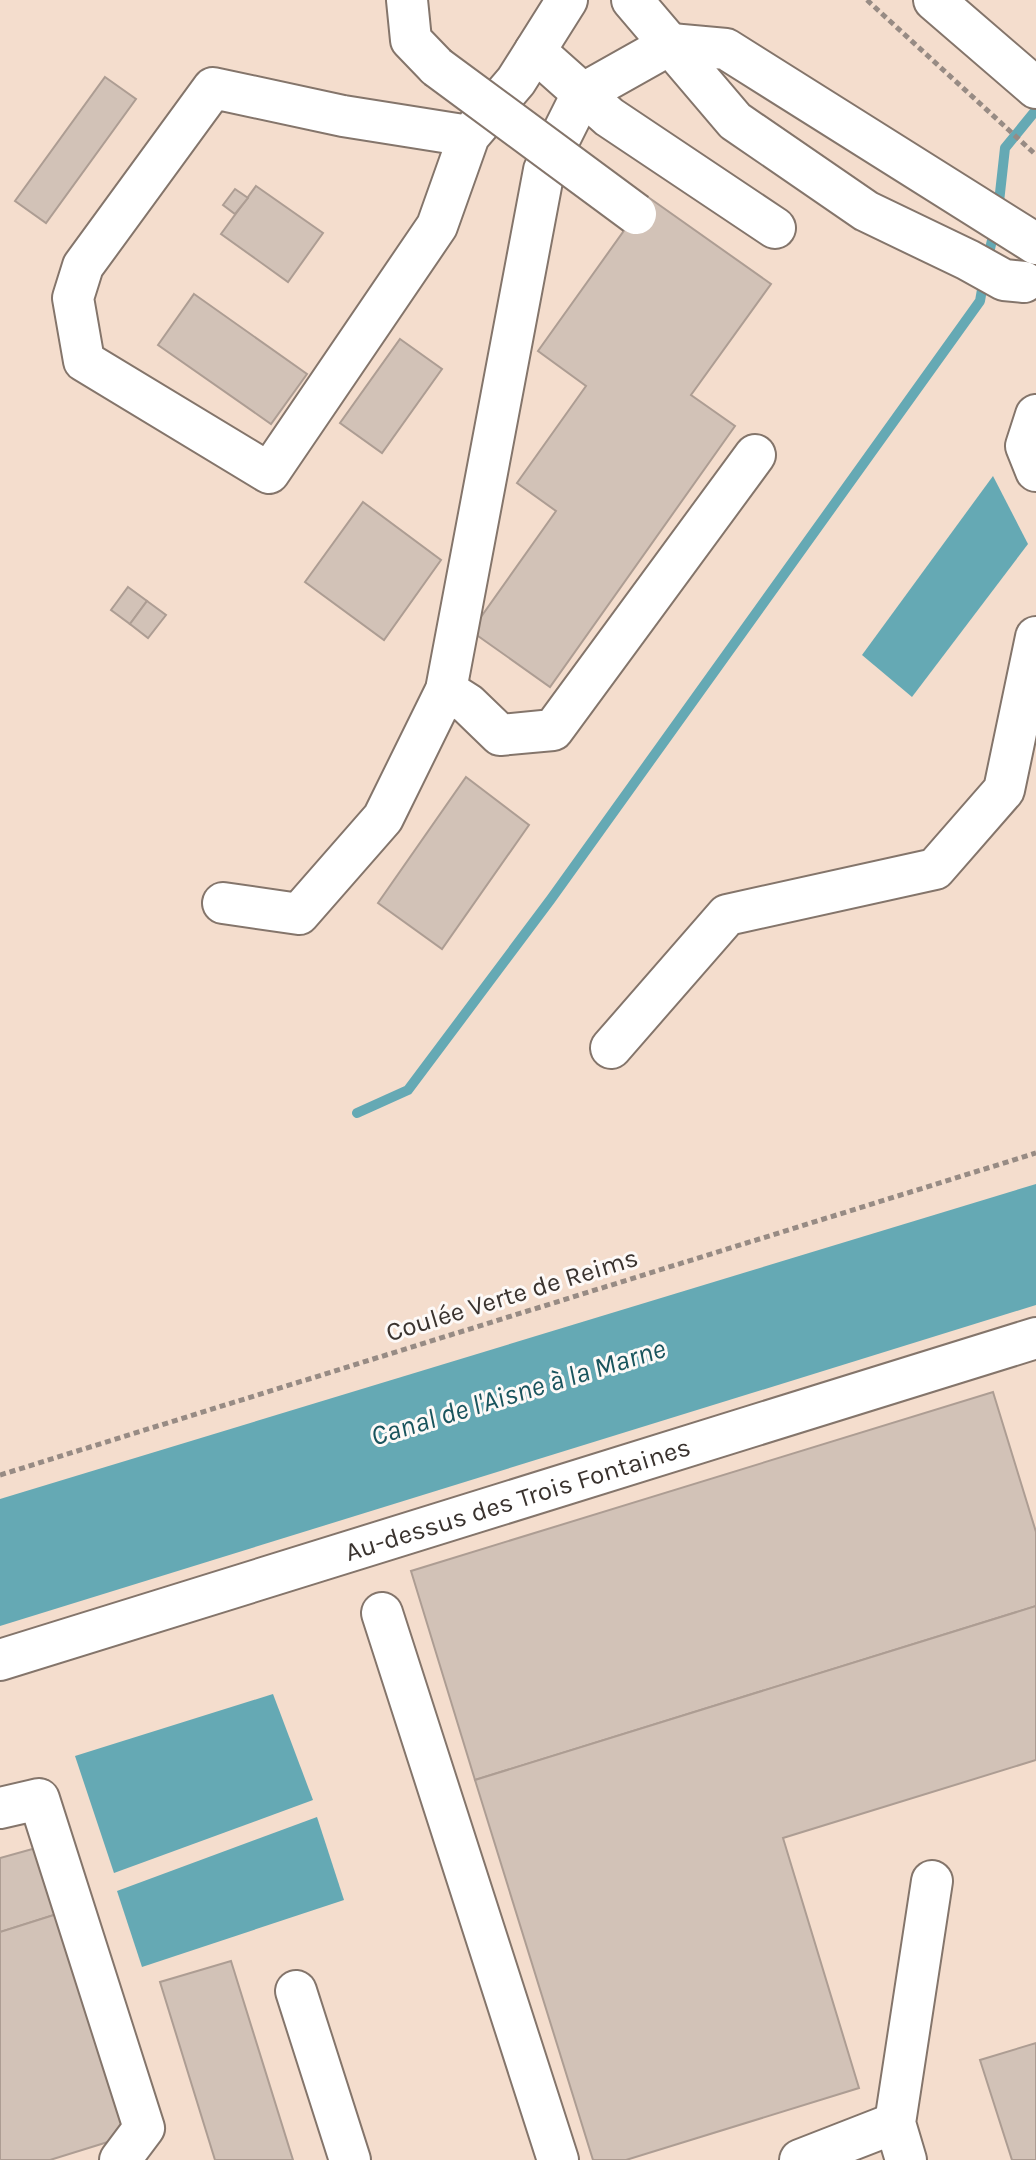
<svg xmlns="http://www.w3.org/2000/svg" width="1036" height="2160" viewBox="0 0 1036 2160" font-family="Karla,sans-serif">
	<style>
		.built { fill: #f4ddcd }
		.water { fill: #65a9b4 }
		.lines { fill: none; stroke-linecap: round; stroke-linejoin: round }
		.stream { stroke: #65a9b4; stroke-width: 10 }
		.building { fill: #d2c2b7; stroke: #ad9d93; stroke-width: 2 }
		.minor-casing { stroke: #84756b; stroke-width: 44 }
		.path { stroke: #978b84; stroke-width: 5; stroke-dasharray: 6 4; stroke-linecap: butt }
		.minor { stroke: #fff; stroke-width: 40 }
		.minor-bridge-casing { stroke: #84756b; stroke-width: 44; stroke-linecap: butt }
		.minor-bridge { stroke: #fff; stroke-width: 40 }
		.labels { text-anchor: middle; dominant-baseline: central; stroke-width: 6; stroke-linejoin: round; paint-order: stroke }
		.street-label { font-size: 26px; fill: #3a332f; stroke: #fdf9f7 }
		.water-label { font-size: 28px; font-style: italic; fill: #19545d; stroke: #fdf9f7 }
	</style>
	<rect width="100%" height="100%" fill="#fae9de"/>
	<rect class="built" x="0" y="0" width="1036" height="2160"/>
	<g class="water">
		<path d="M993 476 1028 544 912 697 862 655Z"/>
		<path d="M1036 1184V1305L0 1626V1499Z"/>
		<path d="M273 1694 313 1800 114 1873 75 1756Z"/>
		<path d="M317 1817 344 1900 142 1967 117 1891Z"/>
	</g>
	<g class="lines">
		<g class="stream">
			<path d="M998 211 1005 148 1036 110"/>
			<path d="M987 262 995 227"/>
			<path d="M357 1113 408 1090 551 899 980 301 984 278"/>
		</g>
	</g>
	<g class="building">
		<path d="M105 77 136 99 46 223 15 201Z"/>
		<path d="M256 186 323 233 288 282 221 234Z"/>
		<path d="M235 189 248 198 235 214 223 205Z"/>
		<path d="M648 197 771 284 691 395 735 426 550 687 471 631 556 511 517 483 586 386 538 351Z"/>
		<path d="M194 294 307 374 271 424 158 345Z"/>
		<path d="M400 339 442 369 382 453 340 423Z"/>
		<path d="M363 502 441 560 384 640 305 582Z"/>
		<path d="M128 587 147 601 130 624 111 610Z"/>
		<path d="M147 601 166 615 148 638 130 624Z"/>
		<path d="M466 777 529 825 442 949 378 903Z"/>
		<path d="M993 1392 1036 1532V1606L475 1780 411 1571Z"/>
		<path d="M1036 1606V1760L783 1838 859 2088 626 2160H593L475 1780Z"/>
		<path d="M36 1848 57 1914 0 1932V1858Z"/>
		<path d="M57 1914 127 2136 50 2160H0V1932Z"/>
		<path d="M231 1961 293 2160H215L160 1982Z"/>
		<path d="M1036 2043V2160H1012L980 2060Z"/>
	</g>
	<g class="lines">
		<defs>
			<g id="minor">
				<path d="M407 0 411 40 437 67"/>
				<path d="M632 0 735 121 866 211 968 260 1004 280 1024 282"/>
				<path d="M934 0 1036 88"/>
				<path d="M535 51 609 117 775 228"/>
				<path d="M469 136 343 116 213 88 83 266 73 298 84 361 269 473 437 226 469 136 516 81 567 0"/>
				<path d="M1036 415 1026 446 1036 471"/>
				<path d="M446 690 468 704 500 735 553 730 755 455"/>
				<path d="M223 903 299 914 383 818 446 690 544 170 582 94 671 44 726 49 1036 244"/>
				<path d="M611 1048 727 915 935 869 1004 790 1036 637"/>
				<path d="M382 1613 558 2160"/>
				<path id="s1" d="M0 1660 1036 1338"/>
				<path d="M0 1808 39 1799 144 2128 120 2160"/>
				<path d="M296 1991 350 2160"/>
				<path d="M800 2160 895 2123"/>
				<path d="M906 2160 895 2123 932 1881"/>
			</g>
		</defs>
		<use href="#minor" class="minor-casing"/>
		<g class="path">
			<path d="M867 0 1036 155"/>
			<path d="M0 1475 1036 1153"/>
		</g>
		<use href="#minor" class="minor"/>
		<defs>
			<path id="minor-bridge" d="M437 67 636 214"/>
		</defs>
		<use href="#minor-bridge" class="minor-bridge-casing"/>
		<use href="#minor-bridge" class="minor-bridge"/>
	</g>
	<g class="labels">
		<g class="street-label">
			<text transform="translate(512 1295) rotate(-17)">Coulée Verte de Reims</text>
			<text stroke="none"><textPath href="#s1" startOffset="542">Au-dessus des Trois Fontaines</textPath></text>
		</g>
		<g class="water-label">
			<text transform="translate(518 1392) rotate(-17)">Canal de l'Aisne à la Marne</text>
		</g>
	</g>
</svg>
